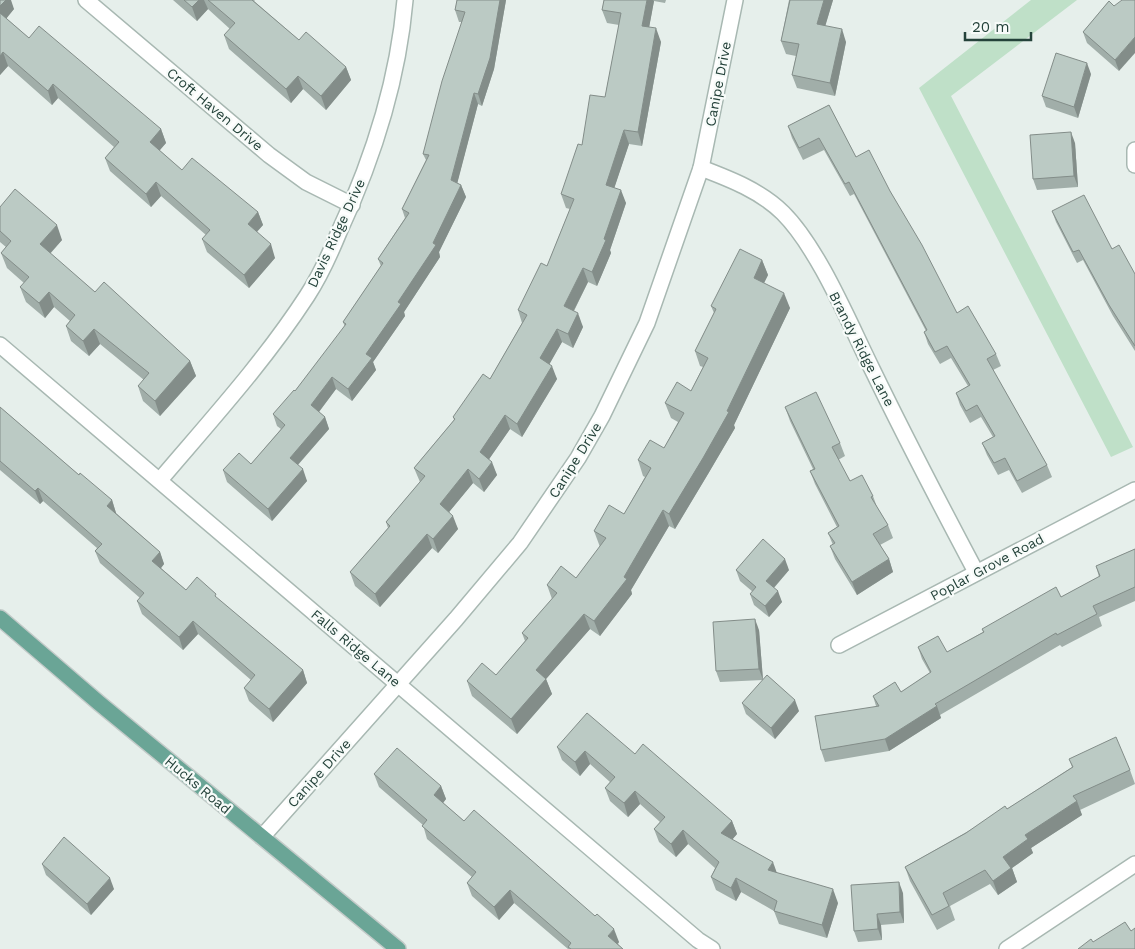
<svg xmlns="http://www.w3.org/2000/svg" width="1135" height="949" viewBox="0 0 1135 949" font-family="'Work Sans',sans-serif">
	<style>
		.green { fill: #bfe0c8 }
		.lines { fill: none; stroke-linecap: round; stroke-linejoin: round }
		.minor-casing { stroke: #a8b8b2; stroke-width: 18 }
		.major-casing { stroke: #c2cac8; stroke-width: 18 }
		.minor { stroke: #fff; stroke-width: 15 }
		.major { stroke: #6aa596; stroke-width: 15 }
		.wall { fill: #a1aea9 }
		.shaded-wall { fill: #838d89 }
		.building { fill: #bbcac4; stroke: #838d89 }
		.labels { text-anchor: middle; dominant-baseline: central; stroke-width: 4.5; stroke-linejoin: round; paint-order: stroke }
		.street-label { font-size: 14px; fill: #24423a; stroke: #f7fbf9 }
	</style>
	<rect width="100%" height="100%" fill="#e6efeb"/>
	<path class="green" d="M1031 0H1077L951 96 1133 447 1111 457 919 88Z"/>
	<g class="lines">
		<defs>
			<g id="minor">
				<path d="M86 0 269 155 306 182 352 205"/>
				<path d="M1135 150V165"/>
				<path d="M701 168C730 179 761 191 783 213 819 249 850 325 873 371 906 439 941 506 976 572"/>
				<path d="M0 345 698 940 712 949"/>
				<path d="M160 480C211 420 264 362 307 296 320 276 330 254 339 232 373 159 398 81 405 0"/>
				<path d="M839 645 1135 490"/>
				<path d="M262 837 456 619 520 543 578 458 602 416 647 323 701 168 735 0"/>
				<path d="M1007 949 1135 864"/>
			</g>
			<path id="major" d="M0 618 99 703 398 949"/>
		</defs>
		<use href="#minor" class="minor-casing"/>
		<use href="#major" class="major-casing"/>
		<use href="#minor" class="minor"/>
		<use href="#major" class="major"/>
	</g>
	<g class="wall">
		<path d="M0 0 14 9 6 18 29 38 161 129 166 143 159 150 182 170 258 212 263 225 257 232 275 258 249 288 207 252 202 239 206 235 161 196 151 207 110 171 105 158 114 147 58 98 52 105 8 66 0 75Z"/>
		<path d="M173 0H255L254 1 299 40 346 67 351 80 326 110 303 89 291 103 229 49 224 35 230 29 208 9 197 21Z"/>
		<path d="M457 0H506L494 69 482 106 478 104 457 183 461 185 466 197 439 252 440 257 404 312 405 316 373 362 376 370 352 401 336 389 319 412 325 417 329 429 298 465 307 481 272 521 227 482 223 470 251 464 281 429 277 426 273 414 295 391 345 327 343 322 381 266 378 259 405 218 402 209 426 160 423 154 462 22H459L455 10Z"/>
		<path d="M604 0H666L665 3 654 1 649 27 661 42 642 146 629 144 614 188 626 203 610 250 611 253 597 286 588 282 574 311 583 327 573 348 562 342 549 364 557 379 522 437 510 429 489 459 497 475 484 492 473 483 449 512 458 529 438 553 432 548 380 607 355 586 350 572 388 528 386 522 420 482 414 468 454 420 453 417 490 379 522 323 518 310 547 266 570 209 566 208 561 194 582 145 605 97 619 25 607 23 602 10Z"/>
		<path d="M789 0H833L825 26 846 42 835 96 797 88 792 75 796 56 786 54 781 41Z"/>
		<path d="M1109 1 1119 71 1087 43 1083 32Z"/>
		<path d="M1091 74 1078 118 1046 107 1042 96Z"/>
		<path d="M829 105 856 157 890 191 957 313 996 354 1001 366 993 370 1047 465 1052 477 1022 493 1009 470 998 475 987 455 982 443 993 437 981 417 970 423 960 405 956 393 968 386 951 358 940 364 928 344 924 332 926 331 854 194 850 196 824 150 803 160 792 138 788 126Z"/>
		<path d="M1075 143 1078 187 1037 190 1033 179Z"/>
		<path d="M0 207 62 240 50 254 95 292 190 361 196 376 160 416 143 401 138 386 144 380 100 344 89 356 71 341 66 326 70 321 54 307 45 318 26 302 20 287 24 283 7 268 1 253 6 247 0 242Z"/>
		<path d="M1052 211 1112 249 1135 274V351L1113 316 1083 260 1077 263 1056 222Z"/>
		<path d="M762 260 768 275 764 283 790 308 734 425 735 428 708 474 675 529 669 526 631 590 632 594 600 636 590 629 546 679 552 694 517 734 472 696 467 681 496 675 525 641 522 633 552 599 547 585 576 578 600 547 594 531 624 514 645 477 643 476 638 460 664 448 678 422 671 418 665 403 691 391 703 367 700 366 695 351 714 313 711 306Z"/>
		<path d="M0 407 79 475 112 500 116 513 160 552 164 564 161 568 186 590 218 599 303 670 307 683 273 722 249 701 244 688 251 680 198 634 183 650 142 614 137 601 140 598 100 563 95 551 97 548 43 501 40 504 0 470Z"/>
		<path d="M785 407 840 443 845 456 838 460 850 481 873 496 877 507 888 525 893 538 880 545 889 559 893 572 857 595 835 559 830 546 833 545 828 533 837 527 815 484 810 471 813 469 790 421Z"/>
		<path d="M1135 549V601L1099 617 1102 626 1062 647 1060 645 940 715 941 718 889 751 825 762 821 750 876 706 873 696 901 692 930 673 922 659 918 647 947 652 983 632 982 629 1061 597 1099 577 1096 566Z"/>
		<path d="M736 570H789L774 588 782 602 769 617 754 605 750 594 753 592 740 581Z"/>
		<path d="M759 630 763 680 720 682 716 671Z"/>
		<path d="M742 703 799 711 775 739 746 714Z"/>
		<path d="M557 747 635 754 732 821 737 834 732 839 777 873 838 903 827 938 779 924 774 911 741 892 736 901 716 890 711 877 715 868 688 844 676 857 659 842 654 829 660 822 640 804 628 817 610 801 605 788 610 782 590 764 580 776 562 760Z"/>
		<path d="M1069 759 1130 770 1135 784 1080 810 1082 815 1031 848 1033 853 1012 868 1017 882 998 895 990 884 950 906 955 920 937 930 910 881 905 867 1007 809 1072 767Z"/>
		<path d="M374 774 441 786 446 799 443 803 464 821 619 942 618 944 623 949H568L514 903 499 920 472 896 467 883 472 877 427 839 423 825 379 787Z"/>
		<path d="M42 864 114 889 91 915 46 875Z"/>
		<path d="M903 893 904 923 881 925 882 940 858 942 854 931Z"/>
	</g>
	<g class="shaded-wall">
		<path d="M6 0H11L14 9 2 24 0 19V6Z"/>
		<path d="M199 0H204L208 9 197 21 192 7Z"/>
		<path d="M500 0H506L494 69 482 106 478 94Z"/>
		<path d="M647 0H653L654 1 647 39 642 26Z"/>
		<path d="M824 0H833L822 37 817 24Z"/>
		<path d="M656 28 661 42 642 146 638 132Z"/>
		<path d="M842 29 846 42 835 96 830 83Z"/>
		<path d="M1135 37V53L1119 71 1115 60Z"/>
		<path d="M3 52 8 66 0 75V56Z"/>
		<path d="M1087 63 1091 74 1078 118 1074 107Z"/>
		<path d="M346 67 351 80 326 110 321 96Z"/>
		<path d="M298 76 303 89 291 103 286 89Z"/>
		<path d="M53 84 58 98 52 105 48 91Z"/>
		<path d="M474 93 478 104 455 192 451 180Z"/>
		<path d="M161 129 166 143 155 156 150 142Z"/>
		<path d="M624 130 629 144 611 198 606 185Z"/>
		<path d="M1071 132 1075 143 1078 187 1074 176Z"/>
		<path d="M156 182 161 196 151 207 146 194Z"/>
		<path d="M461 185 466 197 439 252 440 257 404 312 405 316 373 362 376 370 352 401 348 389 366 354 433 243Z"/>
		<path d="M621 190 626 203 610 250 611 253 597 286 592 272Z"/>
		<path d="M258 212 263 225 252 237 248 224Z"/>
		<path d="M57 225 62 240 45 259 40 244Z"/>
		<path d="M271 244 275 258 249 288 244 275Z"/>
		<path d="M762 260 768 275 759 293 754 278Z"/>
		<path d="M583 268 588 282 569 320 564 306Z"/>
		<path d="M49 292 54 307 45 318 39 303Z"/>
		<path d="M784 293 790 308 734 425 735 428 708 474 675 529 669 514 727 411Z"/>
		<path d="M578 313 583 327 573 348 568 334Z"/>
		<path d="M94 329 100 344 89 356 83 341Z"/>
		<path d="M557 329 562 342 545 372 540 358Z"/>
		<path d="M190 361 196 376 160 416 155 401Z"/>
		<path d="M552 366 557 379 522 437 517 424Z"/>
		<path d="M332 377 336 389 315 417 311 405Z"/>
		<path d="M505 415 510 429 485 465 480 452Z"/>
		<path d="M325 417 329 429 294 469 290 458Z"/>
		<path d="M492 462 497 475 484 492 479 479Z"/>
		<path d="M303 469 307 481 272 521 268 509Z"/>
		<path d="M468 469 473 483 445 517 440 504Z"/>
		<path d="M38 488 43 501 40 504 35 491Z"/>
		<path d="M112 500 116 513 111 518 107 506Z"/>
		<path d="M663 510 669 526 631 590 632 594 600 636 594 621 624 577Z"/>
		<path d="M453 516 458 529 438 553 433 539Z"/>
		<path d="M427 534 432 548 380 607 375 594Z"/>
		<path d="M160 552 164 564 157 573 152 561Z"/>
		<path d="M785 559 789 570 770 592 766 581Z"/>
		<path d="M889 559 893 572 857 595 852 582Z"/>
		<path d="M778 591 782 602 769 617 765 606Z"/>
		<path d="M584 614 590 629 546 679 552 694 517 734 511 719 536 670Z"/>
		<path d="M755 619 759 630 763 680 759 669Z"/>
		<path d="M193 621 198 634 183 650 179 637Z"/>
		<path d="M303 670 307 683 273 722 269 709Z"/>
		<path d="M795 700 799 711 775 739 771 728Z"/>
		<path d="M937 706 941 718 889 751 885 739Z"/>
		<path d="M585 751 590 764 580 776 575 762Z"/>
		<path d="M441 786 446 799 439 808 434 795Z"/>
		<path d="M635 791 640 804 628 817 624 803Z"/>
		<path d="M1077 801 1082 815 1031 848 1033 853 1012 868 1017 882 998 895 993 881 1003 857 1025 835Z"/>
		<path d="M732 821 737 834 726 847 721 833Z"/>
		<path d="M683 830 688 844 676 857 671 844Z"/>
		<path d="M773 862 778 876 768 870Z"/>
		<path d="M110 878 114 889 91 915 87 904Z"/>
		<path d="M736 878 741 892 736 901 731 888Z"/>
		<path d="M899 882 903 893 904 923 900 912Z"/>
		<path d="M833 889 838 903 827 938 822 925Z"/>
		<path d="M510 890 514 903 499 920 494 907Z"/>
		<path d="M877 914 881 925 882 940 878 929Z"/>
		<path d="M614 929 619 942 613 949 608 936Z"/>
	</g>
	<g class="building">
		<path d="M0 0H6L0 6Z"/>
		<path d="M184 0H199L192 7Z"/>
		<path d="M208 0H252L299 40 306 32 346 67 321 96 298 76 286 89 224 35 235 23Z"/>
		<path d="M457 0H500L490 58 478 94 474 93 451 180 461 185 433 243 436 245 398 302 401 304 366 354 372 358 348 389 332 377 311 405 325 417 290 458 303 469 268 509 223 470 239 453 251 464 285 425 273 414 294 390 295 391 346 324 343 322 383 263 378 259 409 213 402 209 429 155 423 154 442 81 465 12 455 10Z"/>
		<path d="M604 0H647L642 26 656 28 638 132 624 130 606 185 621 190 604 239 606 240 592 272 583 268 564 306 578 313 568 334 557 329 540 358 552 366 517 424 505 415 480 452 492 462 479 479 468 469 440 504 453 516 433 539 427 534 375 594 350 572 390 526 386 522 425 476 414 468 455 419 453 417 483 374 490 379 527 315 518 310 541 263 547 266 574 199 561 194 578 144 582 145 590 95 605 97 621 13 602 10Z"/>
		<path d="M790 0H824L817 24 842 29 830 83 792 75 799 44 781 41Z"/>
		<path d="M1122 0H1135V37L1115 60 1083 32 1109 1 1114 6Z"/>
		<path d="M0 13 29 38 39 26 161 129 150 142 182 170 192 158 258 212 248 224 271 244 244 275 202 239 210 230 156 182 146 194 105 158 119 142 53 84 48 91 3 52 0 56Z"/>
		<path d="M1056 53 1087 63 1074 107 1042 96Z"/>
		<path d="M829 105 856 157 869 150 890 191 922 245 957 313 968 306 996 354 987 359 1047 465 1017 481 1005 458 994 463 982 443 995 436 977 405 966 411 956 393 970 385 947 346 935 352 924 332 927 330 849 182 845 184 819 138 799 148 788 126Z"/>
		<path d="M1071 132 1074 176 1033 179 1030 135Z"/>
		<path d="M15 189 57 225 40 244 95 292 104 282 190 361 155 401 138 386 149 373 94 329 83 341 66 326 75 315 49 292 39 303 20 287 29 277 1 253 11 241 0 231V207Z"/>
		<path d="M1084 195 1112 249 1119 245 1135 274V346L1109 305 1079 250 1073 252 1052 211Z"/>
		<path d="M740 249 762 260 754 278 784 293 727 411 729 412 703 458 669 514 663 510 624 577 627 579 594 621 584 614 536 670 546 679 511 719 467 681 482 663 496 675 528 638 522 633 557 593 547 585 561 566 576 578 606 538 594 531 609 505 624 514 651 468 638 460 650 440 664 448 684 413 665 403 677 382 691 391 708 358 695 351 716 309 711 306Z"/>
		<path d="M816 392 840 443 832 447 850 481 862 475 873 496 871 497 888 525 873 534 889 559 852 582 830 546 835 543 828 533 839 526 810 471 815 469 785 407Z"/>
		<path d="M0 407 79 475 80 473 112 500 107 506 160 552 152 561 186 590 197 577 216 594 215 596 303 670 269 709 244 688 255 675 193 621 179 637 137 601 144 593 95 551 102 544 38 488 35 491 0 461Z"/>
		<path d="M763 539 785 559 766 581 778 591 765 606 750 594 756 587 736 570Z"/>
		<path d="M1135 549V587L1093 606 1097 614 1057 635 1056 633 935 704 937 706 885 739 821 750 815 716 879 706 873 696 895 682 901 692 931 672 918 647 938 636 947 652 984 632 982 629 1056 587 1061 597 1100 576 1096 566Z"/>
		<path d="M755 619 759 669 716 671 713 622Z"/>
		<path d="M767 675 795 700 771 728 742 703Z"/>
		<path d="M587 713 635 754 643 744 732 821 721 833 773 862 768 870 833 889 822 925 774 911 777 901 736 878 731 888 711 877 719 862 683 830 671 844 654 829 665 817 635 791 624 803 605 788 615 777 585 751 575 762 557 747Z"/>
		<path d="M1116 737 1130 770 1073 796 1077 801 1025 835 1028 839 1003 857 1011 868 993 881 985 870 943 893 949 906 932 915 905 867 966 833 1005 806 1007 809 1073 767 1069 759Z"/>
		<path d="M397 748 441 786 434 795 464 821 474 810 595 916 597 914 614 929 608 936 623 949H571L568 947 571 943 510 890 494 907 467 883 476 872 422 826 427 820 374 774Z"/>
		<path d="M64 837 110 878 87 904 42 864Z"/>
		<path d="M899 882 900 912 877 914 878 929 854 931 851 885Z"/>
		<path d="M1125 922 1131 931 1135 928V949H1078L1091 939 1093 942Z"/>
	</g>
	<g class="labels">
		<g class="street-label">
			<text transform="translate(718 84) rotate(-79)">Canipe Drive</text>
			<text transform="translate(215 109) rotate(40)">Croft Haven Drive</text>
			<text transform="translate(336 233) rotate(-65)">Davis Ridge Drive</text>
			<text transform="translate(862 349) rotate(63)">Brandy Ridge Lane</text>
			<text transform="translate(575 460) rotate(-58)">Canipe Drive</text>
			<text transform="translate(987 567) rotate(-28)">Poplar Grove Road</text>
			<text transform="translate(356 648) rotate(40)">Falls Ridge Lane</text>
			<text transform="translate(319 773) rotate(-48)">Canipe Drive</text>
			<text transform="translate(198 785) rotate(40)">Hucks Road</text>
		</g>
	</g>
	<path d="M965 32v8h66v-8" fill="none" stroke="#24423a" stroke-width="2.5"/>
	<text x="972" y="32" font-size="15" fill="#24423a" stroke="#f7fbf9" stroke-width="4" paint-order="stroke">20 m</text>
</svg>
